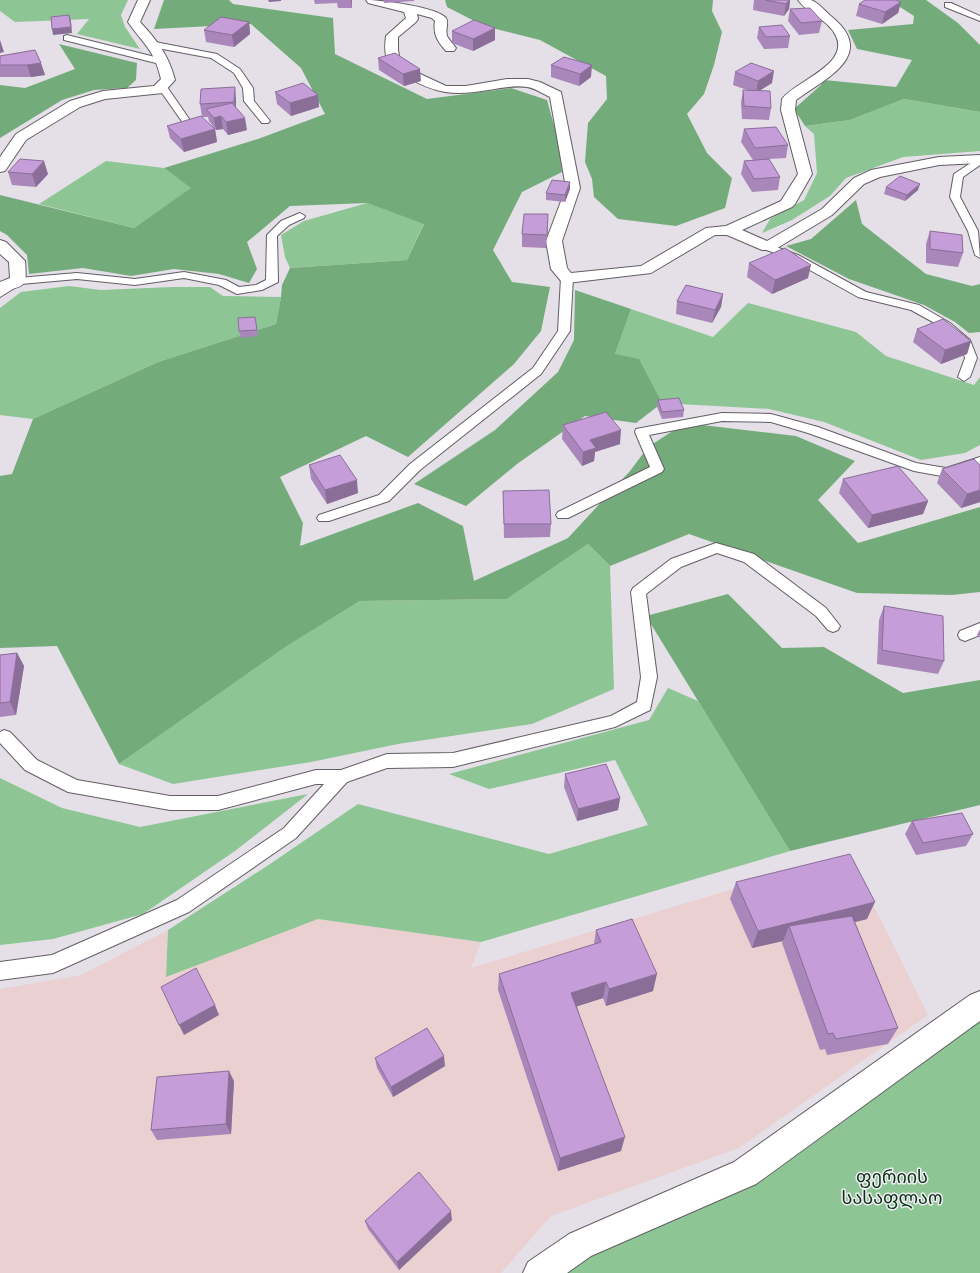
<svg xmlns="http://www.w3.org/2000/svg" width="980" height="1273" viewBox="0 0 980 1273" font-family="'Titillium Web','Noto Sans Georgian',sans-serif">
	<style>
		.commercial { fill: #ebd0d1 }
		.green { fill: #8dc694 }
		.forest { fill: #73ac7a }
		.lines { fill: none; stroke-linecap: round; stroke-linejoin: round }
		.lane-casing { stroke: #635e65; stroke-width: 2 }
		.street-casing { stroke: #635e65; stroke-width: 2 }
		.lane { fill: #fff; fill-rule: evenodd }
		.street { fill: #fff; fill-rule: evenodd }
		.wall { fill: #a987ba }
		.shaded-wall { fill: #8a6e97 }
		.building { fill: #c59dd8; stroke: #8a6e97 }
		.labels { text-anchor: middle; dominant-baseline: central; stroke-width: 3; stroke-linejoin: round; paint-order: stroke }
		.near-park-label { font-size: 18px; fill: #063211; stroke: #f2ecf5 }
	</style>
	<rect width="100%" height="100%" fill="#e5dfe8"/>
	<path class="commercial" d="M848 854 928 1015 739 1148 551 1216 501 1273H0V989L81 975 168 930 166 977 318 919 481 942 471 968Z"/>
	<g class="green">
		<path d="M0 0H128L121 15 125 27 140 49 77 34 89 19 15 22 0 11Z"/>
		<path d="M904 99 980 112V151L903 157 846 178 830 196 792 220 762 233 770 219 804 200 817 173 814 134 805 126 850 120Z"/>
		<path d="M106 161 164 168 192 188 134 228 39 204Z"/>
		<path d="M367 203 424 223 407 260 290 268 285 257 281 235 304 221Z"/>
		<path d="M69 286 101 290 172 287H210L223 296 281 297 276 324 158 362 33 419 0 415V308L21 292Z"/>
		<path d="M748 303 856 332 886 356 974 385 980 377V445L965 453 921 460 824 422 769 409 662 403 615 354 631 309 713 337Z"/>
		<path d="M588 544 610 566 614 689 532 724 398 744 311 762 173 784 119 764 287 646 360 601 507 599Z"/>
		<path d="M668 688 698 701 790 851 481 942 318 919 166 977 168 930 267 866 358 804 549 854 648 825 615 760 489 789 449 774 649 720Z"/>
		<path d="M0 778 62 808 140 827 308 794 235 851 143 914 53 939 0 945Z"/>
		<path d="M980 1014V1273H550L750 1181Z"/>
	</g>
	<g class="forest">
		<path d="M164 0H229L233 4 333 18 335 54 427 99 511 88 547 100 558 140 562 172 522 192 493 250 512 282 550 287 541 331 514 364 408 457 366 436 280 477 303 523 300 546 418 503 463 526 474 581 568 538 630 471 648 447 685 423 796 436 855 461 818 500 858 543 980 507V592L952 595 857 593 689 534 610 566 588 544 507 599 360 601 287 646 119 764 57 646 0 648V476L12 474 33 419 158 362 276 324 281 297 282 285 290 268 407 260 424 224 367 203 290 206 247 242 257 269 249 283 219 274 174 269 131 276 83 268 29 274 27 255 7 235 0 231V195L134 228 191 188 164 168 258 139 325 114 301 68 251 24 154 29Z"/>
		<path d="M445 0H713L712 11 722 32 714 65 704 94 687 114 707 153 732 178 725 208 676 226 618 219 594 197 592 179 585 162 588 123 607 99 606 76 540 40 484 26 447 7Z"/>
		<path d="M889 0H926L958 23 980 45V112L904 99 850 120 805 126 794 109 821 85 824 80 896 87 912 60 857 49 848 30 913 24 914 16Z"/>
		<path d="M59 44 137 63 136 80 127 88 94 90 62 100 0 138V85L25 88 75 69Z"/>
		<path d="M856 200 862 224 926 274 972 286 980 284V332L969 333 955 322 924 305 849 279 786 246 811 239Z"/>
		<path d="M575 290 631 309 615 354 639 359 662 403 636 423 585 416 517 464 466 506 414 484 495 430 558 372 574 340Z"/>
		<path d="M728 594 782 648 824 647 903 693 980 680V805L790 851 646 616Z"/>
	</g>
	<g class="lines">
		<defs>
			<g id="lane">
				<path d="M945 3H951L980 16V21L945 7Z"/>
				<path d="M67 35 167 60 168 62 164 65 64 40V36Z"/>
				<path d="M155 42 217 54 240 69 253 88 254 101 270 121 268 123H262L244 101 243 88 234 73 211 58 152 47 151 45Z"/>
				<path d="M162 83 165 84 194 126V130H188L157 86Z"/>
				<path d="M980 157V165L963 177 960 197 978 231 980 258 975 255 968 231 950 197 954 174Z"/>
				<path d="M300 213 305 216 304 218 289 225 277 236 278 282 262 290 237 294 219 285 184 278 135 285 77 279 21 284 0 297V289L18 278 77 273 135 279 184 272 226 280 239 287 256 285 266 280 267 235 281 221Z"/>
				<path d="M768 244 798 255 866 292 919 305 950 323 970 340 977 358 970 377 964 381 958 377 965 358 961 344 942 327 911 310 858 297 790 259 764 249 763 247 764 245Z"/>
				<path d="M567 275 573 278 570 331 541 374 420 470 389 501 329 521H319L317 518 319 515 379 495 410 464 533 368 558 331 561 278Z"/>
				<path d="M722 413 771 414 818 427 916 463 946 468 980 457V466L947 477 914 471 808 433 771 422 722 421 649 435 664 469 662 472 568 518H558L556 515 558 512 650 467 635 432 636 429Z"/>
				<path d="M716 543 754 554 826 608 840 626 838 630 833 632 828 630 816 616 744 562 717 553 681 567 646 594 657 677 650 710 615 727 453 767 387 768 347 782 296 838 189 912 53 973 0 980V962L52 955 177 900 284 828 324 784H316L218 810H170L68 792 25 770 0 743V732L4 730 10 732 37 760 77 780 170 796H218L316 770H341L387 754 453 753 611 716 637 702 641 677 631 592 633 588 671 559Z"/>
				<path d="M980 623V635L965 641 960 639 958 635 960 631Z"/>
			</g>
			<g id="street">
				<path d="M138 0H150L140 22C157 40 169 56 175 80L163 93 105 99 80 107 26 140 5 171 0 172V157L16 134 70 101 103 91 154 86 161 79C154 49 144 45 128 22Z"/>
				<path d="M366 0C381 0 437 7 446 18 449 22 445 30 447 36 449 40 453 44 456 48L454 51H446C437 41 433 34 435 21L432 18 417 14 418 19 416 22 398 37V50L400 61 416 72 446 86H466L507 79H528L540 82 561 92 580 188 562 241 567 268 571 273 641 266 706 228 726 226 781 201 798 174 781 110 782 99C795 81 850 65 836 36 829 20 808 14 798 0 802 0 807 0 811 0 818 2 827 13 832 17 878 55 825 79 796 100L795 110 812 174 795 204 792 207 742 230 767 241 822 209 854 178 871 170 939 157 980 155V163L939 165 880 177 864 184 832 215 774 250H762L727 235H715L651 273 567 283 561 281 551 269 546 241 566 188 550 97C543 94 535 88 527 87 514 85 500 88 488 90 453 96 436 94 405 76 387 65 383 58 386 36L406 18 404 12 368 3Z"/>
				<path d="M0 240 6 242 25 261C27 288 26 285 0 292V282L10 278 9 262 0 254Z"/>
				<path d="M980 991V1021L756 1184 591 1256 567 1273H523L528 1262 569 1234 734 1162 970 995Z"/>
			</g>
		</defs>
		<use href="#lane" class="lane-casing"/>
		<use href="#street" class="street-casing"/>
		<use href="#lane" class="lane"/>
		<use href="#street" class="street"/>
	</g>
	<g class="wall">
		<path d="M314 0H352V8H338L337 3 315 4Z"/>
		<path d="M383 0H414V1L384 3Z"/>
		<path d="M754 0H790L789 9 784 16 753 10Z"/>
		<path d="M901 2 898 13 882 24 856 16 859 4Z"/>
		<path d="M790 9 822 21 819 33 799 35 788 21Z"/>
		<path d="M249 22 250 34 234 47 206 42 204 30Z"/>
		<path d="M759 27 790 36 788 48 764 49 757 38Z"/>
		<path d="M452 31 495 40 473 51 452 43Z"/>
		<path d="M35 50 45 75 31 77H0V56Z"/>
		<path d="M378 58 421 81 404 86 379 70Z"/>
		<path d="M551 65 591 77 579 86 551 77Z"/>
		<path d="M735 72 772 83 760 90 771 108 769 120 742 119 741 102 743 90H747L733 85Z"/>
		<path d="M275 92 318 95 319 107 291 116 277 104Z"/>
		<path d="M236 99V108L247 130 228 135 223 129 216 130 209 121 208 117H202L200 104Z"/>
		<path d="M167 126 215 129 217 142 184 152 170 138Z"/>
		<path d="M744 129 788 145 786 158 769 159 780 177 778 190 752 192 741 174 744 161 753 160 741 142Z"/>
		<path d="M8 172 48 174 36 187 12 185Z"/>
		<path d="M570 182V189L565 202 546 200V193Z"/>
		<path d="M886 187 918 190 905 201 884 194Z"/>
		<path d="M548 214 546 248 522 247V234Z"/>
		<path d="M930 231 963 253 958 267 926 263V244Z"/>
		<path d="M749 263 808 278 772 294 747 277Z"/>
		<path d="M723 294 721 307 712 323 676 314 677 301Z"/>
		<path d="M256 323 258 336 241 338 239 331Z"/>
		<path d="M917 329 971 341 967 354 941 364 913 342Z"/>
		<path d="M658 400 684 410 683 417 662 419 657 407Z"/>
		<path d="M563 425 620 444 595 452 594 461 582 466 562 439Z"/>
		<path d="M309 465 358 493 327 504 311 479Z"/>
		<path d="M980 465V502L961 508 937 483 942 469Z"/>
		<path d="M843 479 928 501 923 514 868 528 839 493Z"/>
		<path d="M503 491 551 524 550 537 504 538Z"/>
		<path d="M884 606 944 661 938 674 877 664 879 620Z"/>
		<path d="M980 629V638L977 635Z"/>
		<path d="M17 653 24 666 16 715 0 717V655Z"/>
		<path d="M565 774 620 798 618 810 577 821 564 787Z"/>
		<path d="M912 821 973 834 966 846 916 855 905 834Z"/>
		<path d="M736 882 867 919 855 922 898 1028 888 1044 827 1055 825 1049 820 1050 782 943 783 941 752 948 730 899Z"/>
		<path d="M596 930 653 991 606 1006 603 998 577 1006 621 1151 558 1171 498 990 499 974 594 944Z"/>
		<path d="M375 1058 445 1066 393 1097 377 1068Z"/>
		<path d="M234 1081 231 1134 157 1140 151 1130Z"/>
		<path d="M452 1220 399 1270 368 1229 365 1221Z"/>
	</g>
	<g class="shaded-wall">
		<path d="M268 0H281V1L269 2Z"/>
		<path d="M351 0H352V8Z"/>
		<path d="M789 0H790L789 9 784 16 786 4Z"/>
		<path d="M901 2 898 13 882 24 885 12Z"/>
		<path d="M69 15 71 21 72 33 53 35 52 29Z"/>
		<path d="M249 22 250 34 234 47 232 35Z"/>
		<path d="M495 28V40L473 51V39Z"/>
		<path d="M0 40 4 52 0 53Z"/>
		<path d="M41 63 45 75 31 77 27 65Z"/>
		<path d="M592 65 591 77 579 86 580 74Z"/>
		<path d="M420 69 421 81 404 86 403 74Z"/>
		<path d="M774 71 772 83 756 93 758 81Z"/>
		<path d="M235 87 236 99V115L234 102Z"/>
		<path d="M318 95 319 107 291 116 290 103Z"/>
		<path d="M221 116 223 129 216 130 214 118Z"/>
		<path d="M245 118 247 130 228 135 226 122Z"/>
		<path d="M215 129 217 142 184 152 181 139Z"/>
		<path d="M44 161 48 174 36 187 32 174Z"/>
		<path d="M570 182V189L565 202V195Z"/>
		<path d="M920 184 918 190 905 201 907 195Z"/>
		<path d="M548 214V227L546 248 547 235Z"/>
		<path d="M811 265 808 278 772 294 775 280Z"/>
		<path d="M723 294 721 307 712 323 715 310Z"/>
		<path d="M971 341 967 354 941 364 945 350Z"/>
		<path d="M621 430 620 444 595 452 594 461 582 466 583 452 590 440Z"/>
		<path d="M357 480 358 493 327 504 325 490Z"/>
		<path d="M980 490V502L961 508 967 494Z"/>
		<path d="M928 501 923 514 868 528 872 515Z"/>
		<path d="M17 653 24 666 16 715 10 702Z"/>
		<path d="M620 798 618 810 577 821 578 809Z"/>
		<path d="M875 902 867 919 793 938 789 926 783 941 752 948 758 931Z"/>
		<path d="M657 974 653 991 606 1006 609 989Z"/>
		<path d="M606 982 603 998 569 1009 571 993Z"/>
		<path d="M215 1005 219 1015 184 1035 179 1025Z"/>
		<path d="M444 1056 445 1066 393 1097 391 1087Z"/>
		<path d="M229 1071 234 1081 231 1134 226 1124Z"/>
		<path d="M625 1137 621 1151 558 1171 560 1158Z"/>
		<path d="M451 1211 452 1220 399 1270 397 1262Z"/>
	</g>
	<g class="building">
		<path d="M765 0H789L786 4Z"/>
		<path d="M865 0H896L901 2 885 12 859 4Z"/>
		<path d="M810 8 822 21 801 23 790 9Z"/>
		<path d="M69 15 71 27 52 29 51 17Z"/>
		<path d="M221 17 249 22 232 35 204 30Z"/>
		<path d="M474 20 495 28 473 39 452 31Z"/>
		<path d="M782 25 790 36 766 37 759 27Z"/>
		<path d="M35 50 41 63 27 65H0V56Z"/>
		<path d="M395 53 420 69 403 74 378 58Z"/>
		<path d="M564 57 592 65 580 74 551 65Z"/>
		<path d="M751 63 774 71 758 81 735 72Z"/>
		<path d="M303 83 318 95 290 103 275 92Z"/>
		<path d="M235 87 234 102 200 104 201 89Z"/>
		<path d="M743 90 770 91 771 108 744 106Z"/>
		<path d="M232 103 245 118 226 122 221 116 214 118 206 109Z"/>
		<path d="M201 116 215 129 181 139 167 126Z"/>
		<path d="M776 127 788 145 755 148 744 129Z"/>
		<path d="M20 159 44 161 32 174 8 172Z"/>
		<path d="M769 159 780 177 754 179 744 161Z"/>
		<path d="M900 176 920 184 907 195 886 187Z"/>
		<path d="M552 180 570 182 565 195 546 193Z"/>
		<path d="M524 214H548L547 235 522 234Z"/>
		<path d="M930 231 962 235 963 253 930 249Z"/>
		<path d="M785 248 811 265 775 280 749 263Z"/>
		<path d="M686 285 723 294 715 310 677 301Z"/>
		<path d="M255 317 257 330 239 331 238 318Z"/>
		<path d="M943 319 971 341 945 350 917 329Z"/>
		<path d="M679 398 684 410 662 412 658 400Z"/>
		<path d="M606 412 621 430 590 440 596 448 583 452 563 425Z"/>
		<path d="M340 455 357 480 325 490 309 465Z"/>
		<path d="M974 459 980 465V490L967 494 942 469Z"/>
		<path d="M898 466 928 501 872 515 843 479Z"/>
		<path d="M549 490 551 524H504L503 491Z"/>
		<path d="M884 606 943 616 944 661 882 650Z"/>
		<path d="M17 653 10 702 0 703V655Z"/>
		<path d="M606 764 620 798 578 809 565 774Z"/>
		<path d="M962 813 973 834 923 843 912 821Z"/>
		<path d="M850 854 875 902 758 931 736 882Z"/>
		<path d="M852 916 898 1028 836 1039 833 1033 828 1034 789 926Z"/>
		<path d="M632 919 657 974 609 989 606 982 571 993 625 1137 560 1158 499 974 601 942 596 930Z"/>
		<path d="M196 968 215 1005 179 1025 161 987Z"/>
		<path d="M427 1028 444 1056 391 1087 375 1058Z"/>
		<path d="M229 1071 226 1124 151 1130 157 1077Z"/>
		<path d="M419 1172 451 1211 397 1262 365 1221Z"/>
	</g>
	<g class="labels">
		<g class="near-park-label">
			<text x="892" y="1176">ფერიის<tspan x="892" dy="21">სასაფლაო</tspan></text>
		</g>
	</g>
</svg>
